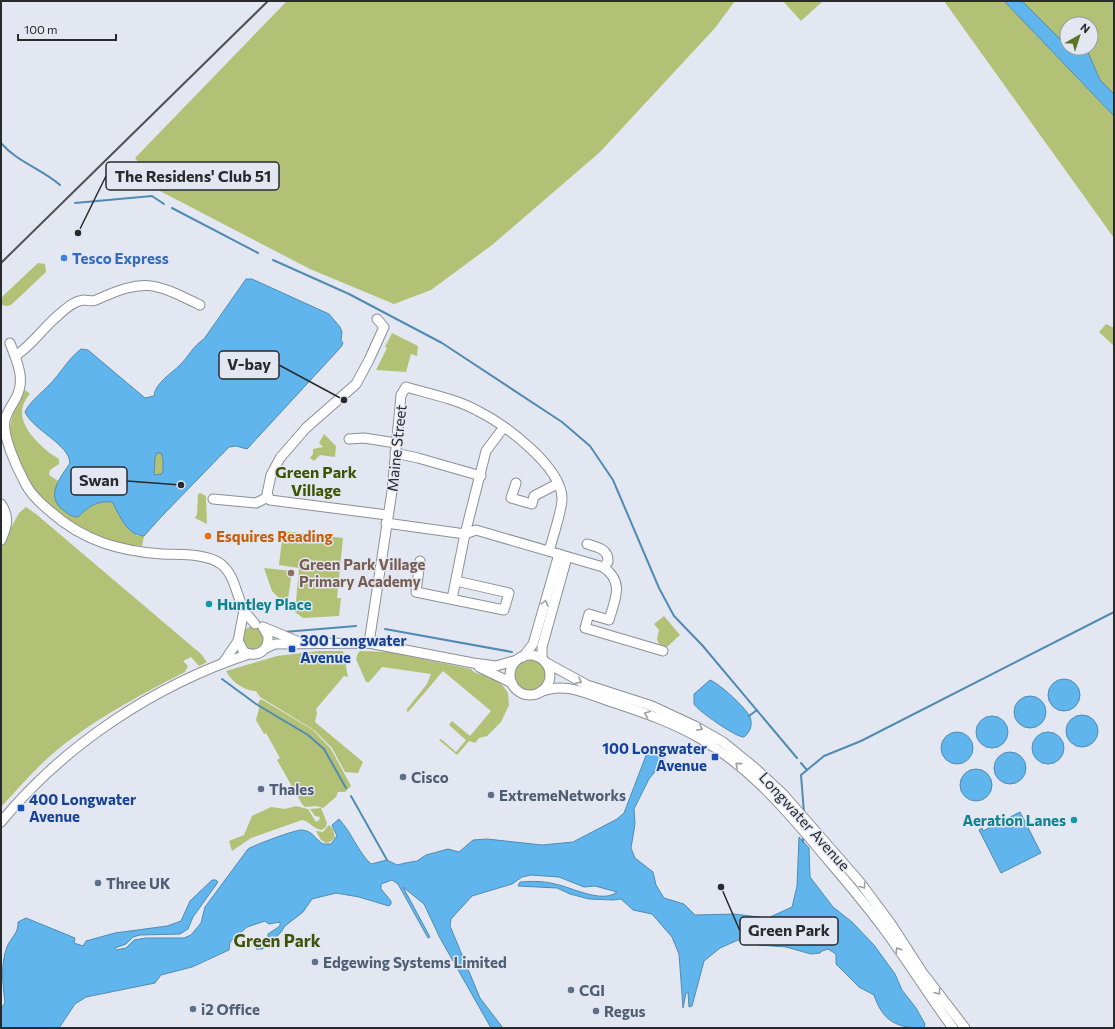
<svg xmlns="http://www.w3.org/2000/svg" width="1115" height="1029" viewBox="0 0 1115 1029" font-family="Commissioner,sans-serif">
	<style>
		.green { fill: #b3c176 }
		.water { fill: #61b5ed; stroke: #508bb3; fill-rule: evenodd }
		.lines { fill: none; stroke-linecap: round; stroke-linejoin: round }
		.stream { stroke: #508bb3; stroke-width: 2 }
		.minor-casing { stroke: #8c8f98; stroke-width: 11 }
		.minor { stroke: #fff; stroke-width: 9 }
		.rail { stroke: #4f5155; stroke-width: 2 }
		.oneway { stroke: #9e9fa0 }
		.shop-dot { fill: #3f7fe0; stroke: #e3e7f1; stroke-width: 1.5 }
		.food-dot { fill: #e8710a; stroke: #e3e7f1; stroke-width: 1.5 }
		.education-dot { fill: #8d6e63; stroke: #e3e7f1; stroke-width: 1.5 }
		.culture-dot { fill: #0f9aa8; stroke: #e3e7f1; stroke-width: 1.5 }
		.transit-dot { fill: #1a4fb4; stroke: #e3e7f1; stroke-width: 1.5 }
		.service-dot { fill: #5c6f8a; stroke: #e3e7f1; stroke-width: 1.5 }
		.labels { text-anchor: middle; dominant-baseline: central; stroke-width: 3; stroke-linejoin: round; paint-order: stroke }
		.shop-label { font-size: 15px; font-weight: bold; fill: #366cbe; stroke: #e3e7f1; text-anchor: start }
		.street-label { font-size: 15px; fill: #282a2d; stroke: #e3e7f1 }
		.food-label { font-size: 15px; font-weight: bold; fill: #c56008; stroke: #e3e7f1; text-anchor: start }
		.education-label { font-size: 15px; font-weight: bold; fill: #785e54; stroke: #e3e7f1; text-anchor: start }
		.culture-label { font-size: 15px; font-weight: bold; fill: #0d838f; stroke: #e3e7f1; text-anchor: start }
		.transit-label { font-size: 15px; font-weight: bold; fill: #164399; stroke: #e3e7f1; text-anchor: start }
		.service-label { font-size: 15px; font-weight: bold; fill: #4e5e75; stroke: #e3e7f1; text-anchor: start }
		.neighbourhood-label { font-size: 16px; font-weight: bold; fill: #405304; stroke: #e3e7f1 }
		.quarter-label { font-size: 17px; font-weight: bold; fill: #405304; stroke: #e3e7f1 }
		.leader { fill: none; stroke: #282a2d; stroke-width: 1.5 }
		.callout-dot { fill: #282a2d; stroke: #e3e7f1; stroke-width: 1.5 }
		.callout { fill: #e3e7f1; stroke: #282a2d; stroke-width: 1.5 }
		.callout-label { font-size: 16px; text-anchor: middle; font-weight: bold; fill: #282a2d }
	</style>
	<rect width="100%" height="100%" fill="#e3e7f1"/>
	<g class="green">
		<path d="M287 1H735L715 28 600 152 492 245 431 290 394 304 310 269 160 191 135 158Z"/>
		<path d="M783 1H823L801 21Z"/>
		<path d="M944 1H1004L1114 116V238Z"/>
		<path d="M1022 1H1114V94L1100 80 1086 48H1091V24H1067V44H1065Z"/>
		<path d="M38 263 45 264 46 272 11 305 7 306 2 305 1 300 3 296Z"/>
		<path d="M1106 324 1114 328V346L1099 332Z"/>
		<path d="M392 333 418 346 417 356 411 354 406 372 376 370 387 348 385 347Z"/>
		<path d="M25 390 30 394C11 415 30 436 46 450 50 454 55 456 59 459V464L50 470 49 475 58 481 56 487 78 517C88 507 97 500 112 502L137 536H144L142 546 119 544 102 540 73 525 37 495 26 476 12 442 10 427 12 417Z"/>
		<path d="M324 434 336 446 335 457 320 455 314 461 310 458 313 454V449L323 447 319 443Z"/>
		<path d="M157 453H161L163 459V472L161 474 154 475 155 457Z"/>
		<path d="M200 493 206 496V499L207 524 195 518 197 514 198 494Z"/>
		<path d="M26 507 36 514 201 654 207 662 199 666 191 657 183 661 188 666 185 672C138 696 89 722 50 756 32 772 17 790 1 807V546L19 513Z"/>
		<path d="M283 531 343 538 337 598H341L339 616 303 618 295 612 299 568 279 565Z"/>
		<path d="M264 568 292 571 287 606 272 591Z"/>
		<path d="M664 616 680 635 667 647 659 644 657 639 659 630 654 624Z"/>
		<circle cx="254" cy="638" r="12"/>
		<path d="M319 651H343L348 677 344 676 316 709 317 713 315 722 363 762 358 773 345 772 332 748 314 730 260 697 256 691C244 691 231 681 226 671L277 656Z"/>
		<path d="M360 651 389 652 471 669C475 674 480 674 486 675 495 677 503 685 508 693L509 705 501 722 487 736 479 738 475 743 469 741 457 755 439 740 441 739 456 752 466 740 449 725 452 721 470 736 491 711 443 671 409 711 407 712V709L427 684 431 674 382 667 369 682H366L356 659 358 653Z"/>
		<circle cx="530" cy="675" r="16"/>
		<path d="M261 699 313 730 331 749 351 786 345 792H338L336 797 323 808 316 806 305 807 302 804 277 760 280 758 266 733 264 734 256 720 259 709 258 703Z"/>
		<path d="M296 806 308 809 316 822 319 820 320 817 315 816 310 809 321 808 327 823 326 827 322 830C313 829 309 821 302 820L251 838 232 851 229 841 244 835 252 816 271 807 285 809Z"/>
		<path d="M329 825 333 829 335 838 330 842 326 843 321 840 316 831 323 832Z"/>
	</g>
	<g class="water">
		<path d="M1004 1H1022L1065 44H1067V48H1086L1100 80 1114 94V116Z"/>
		<path d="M246 279H252L329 314 340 327 342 332 341 340 343 343 341 347 247 449 236 446 229 447 161 517 144 536C126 535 120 515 112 502 97 500 88 507 78 517 71 517 67 513 62 509 45 495 61 477 70 463 69 444 34 431 25 412 30 401 42 393 50 384 61 373 68 359 81 349L88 350 145 398 154 396C155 383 172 373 180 365 189 356 193 346 204 339ZM157 453H161L163 459V472L161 474 154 475 155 457Z"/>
		<circle cx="1064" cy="695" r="16"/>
		<path d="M710 680C720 684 746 708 750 717 753 725 750 732 744 737 737 738 698 711 694 704V694Z"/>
		<circle cx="1030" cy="712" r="16"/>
		<circle cx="1082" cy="731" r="16"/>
		<circle cx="992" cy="732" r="16"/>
		<circle cx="1048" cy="748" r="16"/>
		<circle cx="957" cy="748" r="16"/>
		<path d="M663 745 664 761 649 779 634 809 635 824 631 848 635 858 653 872 656 885 664 898 684 904 695 915 734 914 768 918 792 907 797 886 799 837 809 848 810 877 833 907 852 922 874 945 895 974 902 990 916 1008 925 1024 924 1028C897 1028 883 1022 874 995L859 987 836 964V954L828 949 822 951 820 953 811 954 786 947 758 945 749 940H738L720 948 704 961 692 1006 689 1007 688 992 686 993 683 1008 679 954 672 937 652 914 633 910 621 899 613 900 589 899 570 894 557 888 518 886 520 882C532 881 544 881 555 884 571 887 602 904 617 892L595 886 584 887 559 877 531 875 522 877 512 884 472 896 451 919 450 926 480 998 503 1028H491L440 938 424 904 403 887 430 937 428 938 398 884 392 880 381 884V889L391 901V904L389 906 359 897 336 893 312 899 303 912 285 926 281 932 271 943 262 949H256L268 940V934L280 926V922L269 924 265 921 247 927 230 942 229 950 192 967 161 975 155 983 86 997 75 1004 59 1028H1V1008L5 1003C3 985 0 965 7 947 11 937 19 933 18 922L26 918 75 938 74 943 83 946 86 941 115 933 167 926 181 921 190 901 212 880H216L218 882 193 917 188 929 180 934 140 935 133 937 126 944 115 948 116 950 126 948 134 940 146 938H184L191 935 201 923 205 907 248 849C254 845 297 829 302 830 313 831 315 839 323 844H331L337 836 332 825 339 819C352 833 358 852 371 864L387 860 397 865 405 863 417 861 426 855 448 849 459 852 473 840 487 839 542 845 573 842 617 819 624 813 647 753Z"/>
		<circle cx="1010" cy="768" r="16"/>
		<circle cx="976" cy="785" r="16"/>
		<path d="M1020 812 1041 853 1001 873 979 830 982 828 983 831Z"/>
	</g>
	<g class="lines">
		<g class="stream">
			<path d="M1 143C17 162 42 169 60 185"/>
			<path d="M75 203 152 196 164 204"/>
			<path d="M172 208 258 253"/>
			<path d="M273 260 349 294 442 343 562 422 590 446 613 480 659 588 674 616 702 645 797 758"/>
			<path d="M385 629 512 652"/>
			<path d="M284 632 356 626"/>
			<path d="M222 679 256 704 308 735 324 749 346 788"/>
			<path d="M749 716 757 710"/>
			<path d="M801 763 807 770"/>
			<path d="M351 796 387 860"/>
			<path d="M804 813 801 775 824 756 861 741 1114 612"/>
			<path d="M803 842V835"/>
		</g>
		<defs>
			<g id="minor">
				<path d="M377 319 384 327 369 360 356 384 306 428 280 458 271 475 267 494 270 500 387 515"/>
				<path d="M10 343C17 362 26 379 16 398 12 405 7 412 5 420 2 436 17 468 25 483 31 495 41 504 51 512 84 541 119 551 162 554 180 555 206 553 221 564 235 575 236 595 244 610 247 615 251 619 255 624"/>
				<path d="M15 356C29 348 41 331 53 320 61 313 72 301 84 300 88 300 92 302 96 300 145 278 153 282 200 305"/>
				<path d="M349 439 364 438 396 443"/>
				<path d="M395 453 418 458 481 476"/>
				<path d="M516 483 511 498 532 504 534 496 557 484"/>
				<path d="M213 499 256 503 268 497"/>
				<path d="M1 504C10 517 7 527 1 540"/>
				<path d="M386 523 465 534 476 530 603 567C625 582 615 599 609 620L589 614 585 628 663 651"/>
				<path d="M587 544C597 547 609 549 608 562L603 567"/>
				<path d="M420 561 416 592 504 610 509 593 456 581"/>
				<path d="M452 599 465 534 486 451 504 427"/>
				<path d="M244 610 238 641 244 652C257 658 269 651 268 636L263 627"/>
				<path d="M263 627 299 642"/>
				<path d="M369 643 392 491 400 406 401 395 406 387C430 394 456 399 478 411 504 424 561 466 562 498 563 507 552 540 549 551"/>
				<path d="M266 648 275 644 369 643 473 663 496 666 517 660"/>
				<circle cx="530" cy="675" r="20"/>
				<path d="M523 657 533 644 536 634 559 554"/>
				<path d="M542 659V647L567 557"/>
				<path d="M545 662 587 685 652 706 695 726 723 742 755 768 783 794 859 881 891 924 922 972 965 1028"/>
				<path d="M223 663 238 641"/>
				<path d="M479 667 512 683"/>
				<path d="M540 692C567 681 588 695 615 703 645 713 674 723 701 739 746 765 780 803 813 842 837 871 862 899 884 929 908 961 929 996 953 1028"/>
				<path d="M1 822C64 745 155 685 249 654"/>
			</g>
		</defs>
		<use href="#minor" class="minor-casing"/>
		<use href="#minor" class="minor"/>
		<path class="rail" d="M1 263 268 1"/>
	</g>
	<defs><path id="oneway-chevron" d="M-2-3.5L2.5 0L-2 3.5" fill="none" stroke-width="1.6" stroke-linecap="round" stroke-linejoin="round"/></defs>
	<g class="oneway">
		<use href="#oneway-chevron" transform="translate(545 603) rotate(-74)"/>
		<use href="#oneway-chevron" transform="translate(579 681) rotate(26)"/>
		<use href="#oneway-chevron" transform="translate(647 714) rotate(-159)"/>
		<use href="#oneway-chevron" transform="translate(700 728) rotate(27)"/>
		<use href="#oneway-chevron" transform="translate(738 765) rotate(-139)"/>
		<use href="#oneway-chevron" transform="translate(863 886) rotate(53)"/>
		<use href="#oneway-chevron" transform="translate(898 950) rotate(-123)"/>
		<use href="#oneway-chevron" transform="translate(938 992) rotate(52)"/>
	</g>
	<circle class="shop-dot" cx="64" cy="258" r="4"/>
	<circle class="food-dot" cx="208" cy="536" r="4"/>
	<circle class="education-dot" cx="291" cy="573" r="4"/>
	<g class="culture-dot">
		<circle cx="209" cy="604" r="4"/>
		<circle cx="1074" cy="820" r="4"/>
	</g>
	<g class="transit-dot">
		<rect x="288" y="645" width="8" height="8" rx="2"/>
		<rect x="711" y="753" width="8" height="8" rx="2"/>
		<rect x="17" y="804" width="8" height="8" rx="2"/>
	</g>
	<g class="service-dot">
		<circle cx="403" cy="777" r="4"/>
		<circle cx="261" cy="789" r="4"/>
		<circle cx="491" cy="795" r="4"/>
		<circle cx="98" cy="883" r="4"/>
		<circle cx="315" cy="962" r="4"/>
		<circle cx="571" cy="990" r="4"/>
		<circle cx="193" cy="1009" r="4"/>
		<circle cx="596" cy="1011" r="4"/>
	</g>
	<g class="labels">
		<g class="shop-label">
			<text x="72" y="258">Tesco Express</text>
		</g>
		<g class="street-label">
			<text transform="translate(396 448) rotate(-84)">Maine Street</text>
			<text transform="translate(805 821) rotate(48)">Longwater Avenue</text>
		</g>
		<g class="food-label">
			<text x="216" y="536">Esquires Reading</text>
		</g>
		<g class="education-label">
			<text x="299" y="564">Green Park Village<tspan x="299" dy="17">Primary Academy</tspan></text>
		</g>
		<g class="culture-label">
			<text x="217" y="604">Huntley Place</text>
			<text x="1066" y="820" text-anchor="end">Aeration Lanes</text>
		</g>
		<g class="transit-label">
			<text x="300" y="640">300 Longwater<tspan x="300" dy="17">Avenue</tspan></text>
			<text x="707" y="748" text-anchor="end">100 Longwater<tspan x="707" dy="17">Avenue</tspan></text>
			<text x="29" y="799">400 Longwater<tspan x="29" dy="17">Avenue</tspan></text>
		</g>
		<g class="service-label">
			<text x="411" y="777">Cisco</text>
			<text x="269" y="789">Thales</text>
			<text x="499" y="795">ExtremeNetworks</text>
			<text x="106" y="883">Three UK</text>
			<text x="323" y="962">Edgewing Systems Limited</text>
			<text x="579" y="990">CGI</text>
			<text x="201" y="1009">i2 Office</text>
			<text x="604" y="1011">Regus</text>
		</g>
		<g class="neighbourhood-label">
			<text x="316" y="471">Green Park<tspan x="316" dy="18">Village</tspan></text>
		</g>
		<g class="quarter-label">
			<text x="277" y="940">Green Park</text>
		</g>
	</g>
	<path class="leader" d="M78 233L106 176M344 400L279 365M181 485L127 481M721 887L740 931"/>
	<g class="callout-dot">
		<circle cx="78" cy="233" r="4"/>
		<circle cx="344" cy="400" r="4"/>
		<circle cx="181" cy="485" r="4"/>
		<circle cx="721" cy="887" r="4"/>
	</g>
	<g class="callout">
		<rect x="106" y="162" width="173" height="28" rx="4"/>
		<rect x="219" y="351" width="60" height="28" rx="4"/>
		<rect x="71" y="467" width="56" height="28" rx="4"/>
		<rect x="740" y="917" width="98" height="28" rx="4"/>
	</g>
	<g class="callout-label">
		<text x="193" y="182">The Residens' Club 51</text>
		<text x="249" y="370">V-bay</text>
		<text x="99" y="486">Swan</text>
		<text x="789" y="936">Green Park</text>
	</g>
	<rect width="1115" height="1029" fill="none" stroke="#282a2d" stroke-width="4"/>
	<g transform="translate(1079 36) rotate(39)"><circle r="19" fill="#e3e7f1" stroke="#989ba3"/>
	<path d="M0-3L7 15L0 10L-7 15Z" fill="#5d7425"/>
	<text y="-6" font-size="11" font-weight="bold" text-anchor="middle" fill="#282a2d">N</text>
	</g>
	<path d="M18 34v6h98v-6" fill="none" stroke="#282a2d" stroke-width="2"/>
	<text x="24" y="34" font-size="12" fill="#282a2d" stroke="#e3e7f1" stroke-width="3" paint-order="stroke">100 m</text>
</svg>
